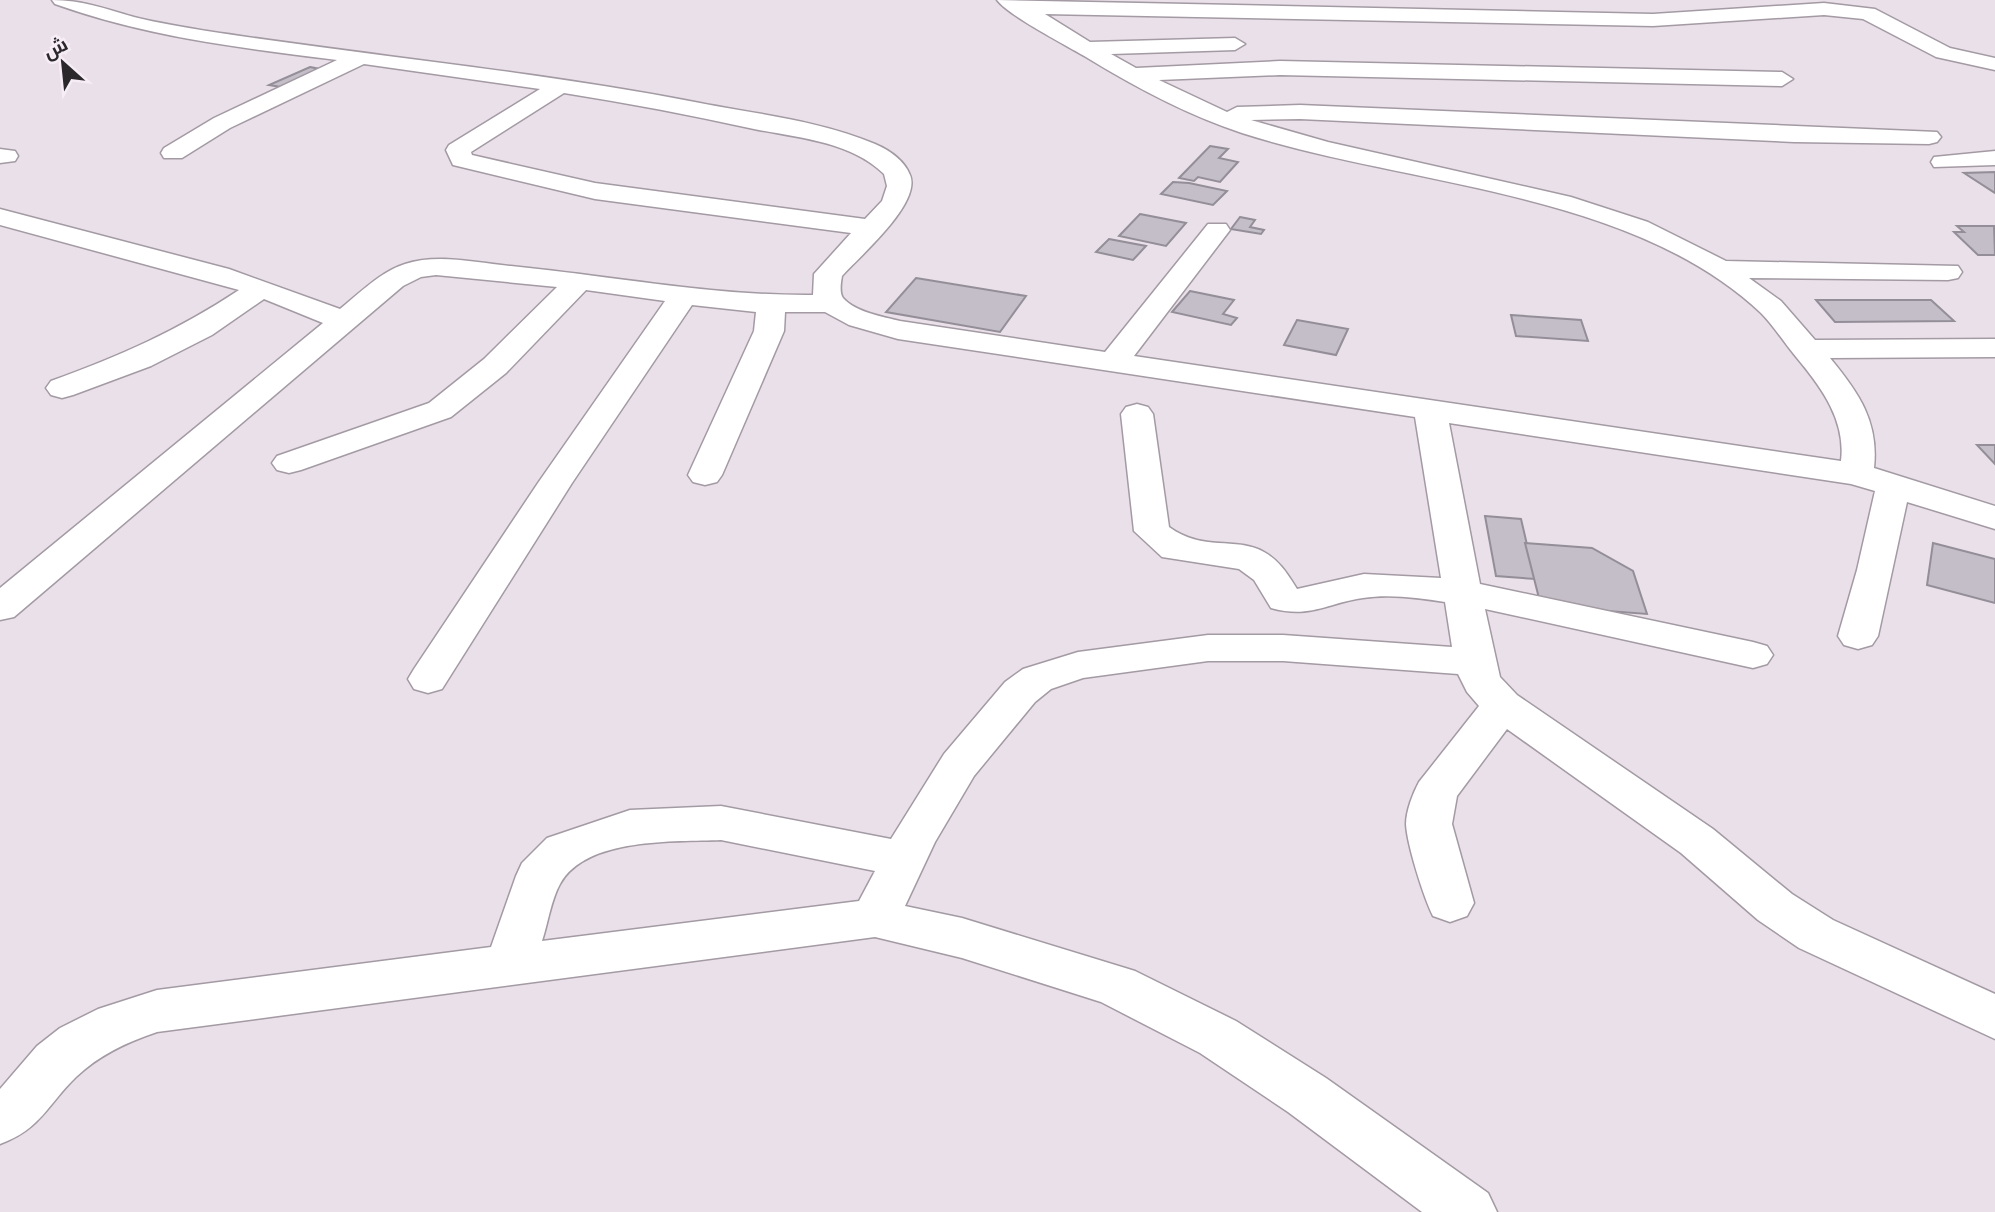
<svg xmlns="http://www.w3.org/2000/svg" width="1995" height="1212" viewBox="0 0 1995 1212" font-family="Jost,Cairo,sans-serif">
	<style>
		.building { fill: #c3bec8; stroke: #938e98; stroke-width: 2 }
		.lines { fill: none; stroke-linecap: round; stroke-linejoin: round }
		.minor-casing { stroke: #a39aa3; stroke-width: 3 }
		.minor { fill: #fff; fill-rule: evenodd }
	</style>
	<rect width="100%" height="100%" fill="#e9e0e9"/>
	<g class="building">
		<path d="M310 67 330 71 293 89 269 85Z"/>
		<path d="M1210 146 1228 149 1219 158 1238 162 1220 182 1198 177 1194 181 1179 178Z"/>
		<path d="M1995 172V193L1964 173Z"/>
		<path d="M1173 182 1189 183 1227 191 1213 205 1161 194Z"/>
		<path d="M1140 214 1186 223 1166 246 1119 236Z"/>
		<path d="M1240 217 1255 220 1250 227 1264 230 1261 234 1231 229Z"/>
		<path d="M1957 226H1994L1995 255H1978L1954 232H1964Z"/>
		<path d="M1109 239 1146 246 1133 260 1096 252Z"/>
		<path d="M916 278 1026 296 1000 332 886 312Z"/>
		<path d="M1190 291 1234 300 1223 314 1237 318 1231 325 1172 312Z"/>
		<path d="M1816 300H1931L1954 321 1835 322Z"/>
		<path d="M1511 315 1581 320 1588 341 1516 336Z"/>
		<path d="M1297 320 1348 329 1336 355 1284 345Z"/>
		<path d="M1977 445H1995V464Z"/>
		<path d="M1485 516 1521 519 1535 579 1496 576Z"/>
		<path d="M1525 543 1592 548 1633 571 1647 614 1541 606Z"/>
		<path d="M1933 543 1995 559V603L1927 585Z"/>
	</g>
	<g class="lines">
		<defs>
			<g id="minor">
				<path d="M52 0C82 0 106 9 134 17 158 23 183 27 207 31 371 56 536 71 700 103 757 114 821 121 875 144 889 150 904 160 910 175 922 203 860 256 842 276 841 282 839 292 843 298 855 312 884 317 900 321L1105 352 1208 224H1226L1230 230 1134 356 1841 461C1846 421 1822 388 1797 358 1785 344 1774 326 1761 313 1631 190 1406 186 1242 133 1187 115 1135 87 1086 57 1066 45 1009 16 997 0L1653 14 1824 3 1875 9 1950 48 1995 58V70L1936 57 1863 19 1824 15 1653 26 1045 14 1090 42 1235 38 1245 44 1235 50 1111 54 1136 68 1280 61 1782 72 1793 79 1782 86 1280 75 1159 80 1227 112 1237 107 1300 105 1937 132 1941 137 1937 142 1929 144 1794 142 1300 119 1251 120 1328 142 1571 197 1648 222 1726 261 1958 266 1962 272 1958 278 1948 280 1749 278 1781 301 1815 340 1995 339V357L1830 358C1859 393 1879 422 1874 468L1995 506V529L1907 502 1878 636 1872 645 1858 649 1844 645 1838 636 1857 570 1875 491 1851 484 1449 423 1480 584 1753 642 1767 646 1773 655 1767 664 1753 668 1485 609 1500 677 1517 695 1713 829 1792 894 1833 920 1995 994V1039L1799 948 1758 920 1681 853 1507 729 1457 796 1452 824 1474 903 1467 916 1450 922 1433 916C1424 898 1407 845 1406 824 1406 811 1413 793 1419 782L1479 706 1467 692 1458 674 1283 661H1208L1083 678 1051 689 1035 702 974 776 935 842 905 906 962 918 1135 971 1236 1021 1326 1078 1488 1193 1497 1212H1422L1288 1112 1200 1053 1101 1002 962 958 875 937 157 1032C127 1042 99 1055 76 1077 47 1105 41 1129 0 1144V1089L37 1046 60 1028 98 1009 157 990 491 947 516 876 522 863 547 838 630 810 721 806 891 839 944 754 1005 682 1023 669 1078 652 1208 635H1283L1452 647 1445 602C1418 598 1390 594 1363 598 1327 603 1310 619 1271 608L1254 580 1239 569 1162 557 1134 531 1121 414 1126 407 1137 404 1148 407 1153 414 1169 527C1203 552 1235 536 1264 552 1280 561 1288 575 1297 589L1364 574 1441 578 1415 417 898 339 849 325 825 312H785L784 331 722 475 717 482 705 485 693 482 688 475 754 331 756 312 692 305 572 483 442 689 428 693 414 689 408 679 414 669 538 483 665 301 586 290 506 373 451 417 301 470 289 473 277 470 272 463 277 456 429 403 484 359 557 287 436 275 421 277 403 286 14 617 0 620V588L323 323 264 299 212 335 151 366 73 395 62 398 51 395 46 388 51 381C120 356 177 331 239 290L0 225V209L229 269 340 309C360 293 380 272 405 264 438 253 477 263 511 266 612 276 712 296 813 295L814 274 851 233 595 199 453 165 446 150 449 145 540 89 364 64 230 128 182 158H164L161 153 164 148 214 118 337 60C241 48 147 37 55 4ZM564 93C628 103 691 115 754 129 798 138 850 141 884 174L887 186 882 201 865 219 595 183 472 155 471 152ZM721 840 875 871 859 901 542 941C548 923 551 900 560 884 586 837 675 842 721 840Z"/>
				<path d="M0 149 15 151 18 156 15 161 0 163Z"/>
				<path d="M1995 151V165L1934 167 1931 162 1934 157Z"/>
			</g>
		</defs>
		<use href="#minor" class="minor-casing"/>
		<use href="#minor" class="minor"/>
	</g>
	<g transform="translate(63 63) rotate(333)" stroke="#f6edf6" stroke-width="5" paint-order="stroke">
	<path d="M0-5L12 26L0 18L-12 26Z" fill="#2b282b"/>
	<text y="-10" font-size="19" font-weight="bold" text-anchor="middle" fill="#2b282b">ش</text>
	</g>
</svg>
